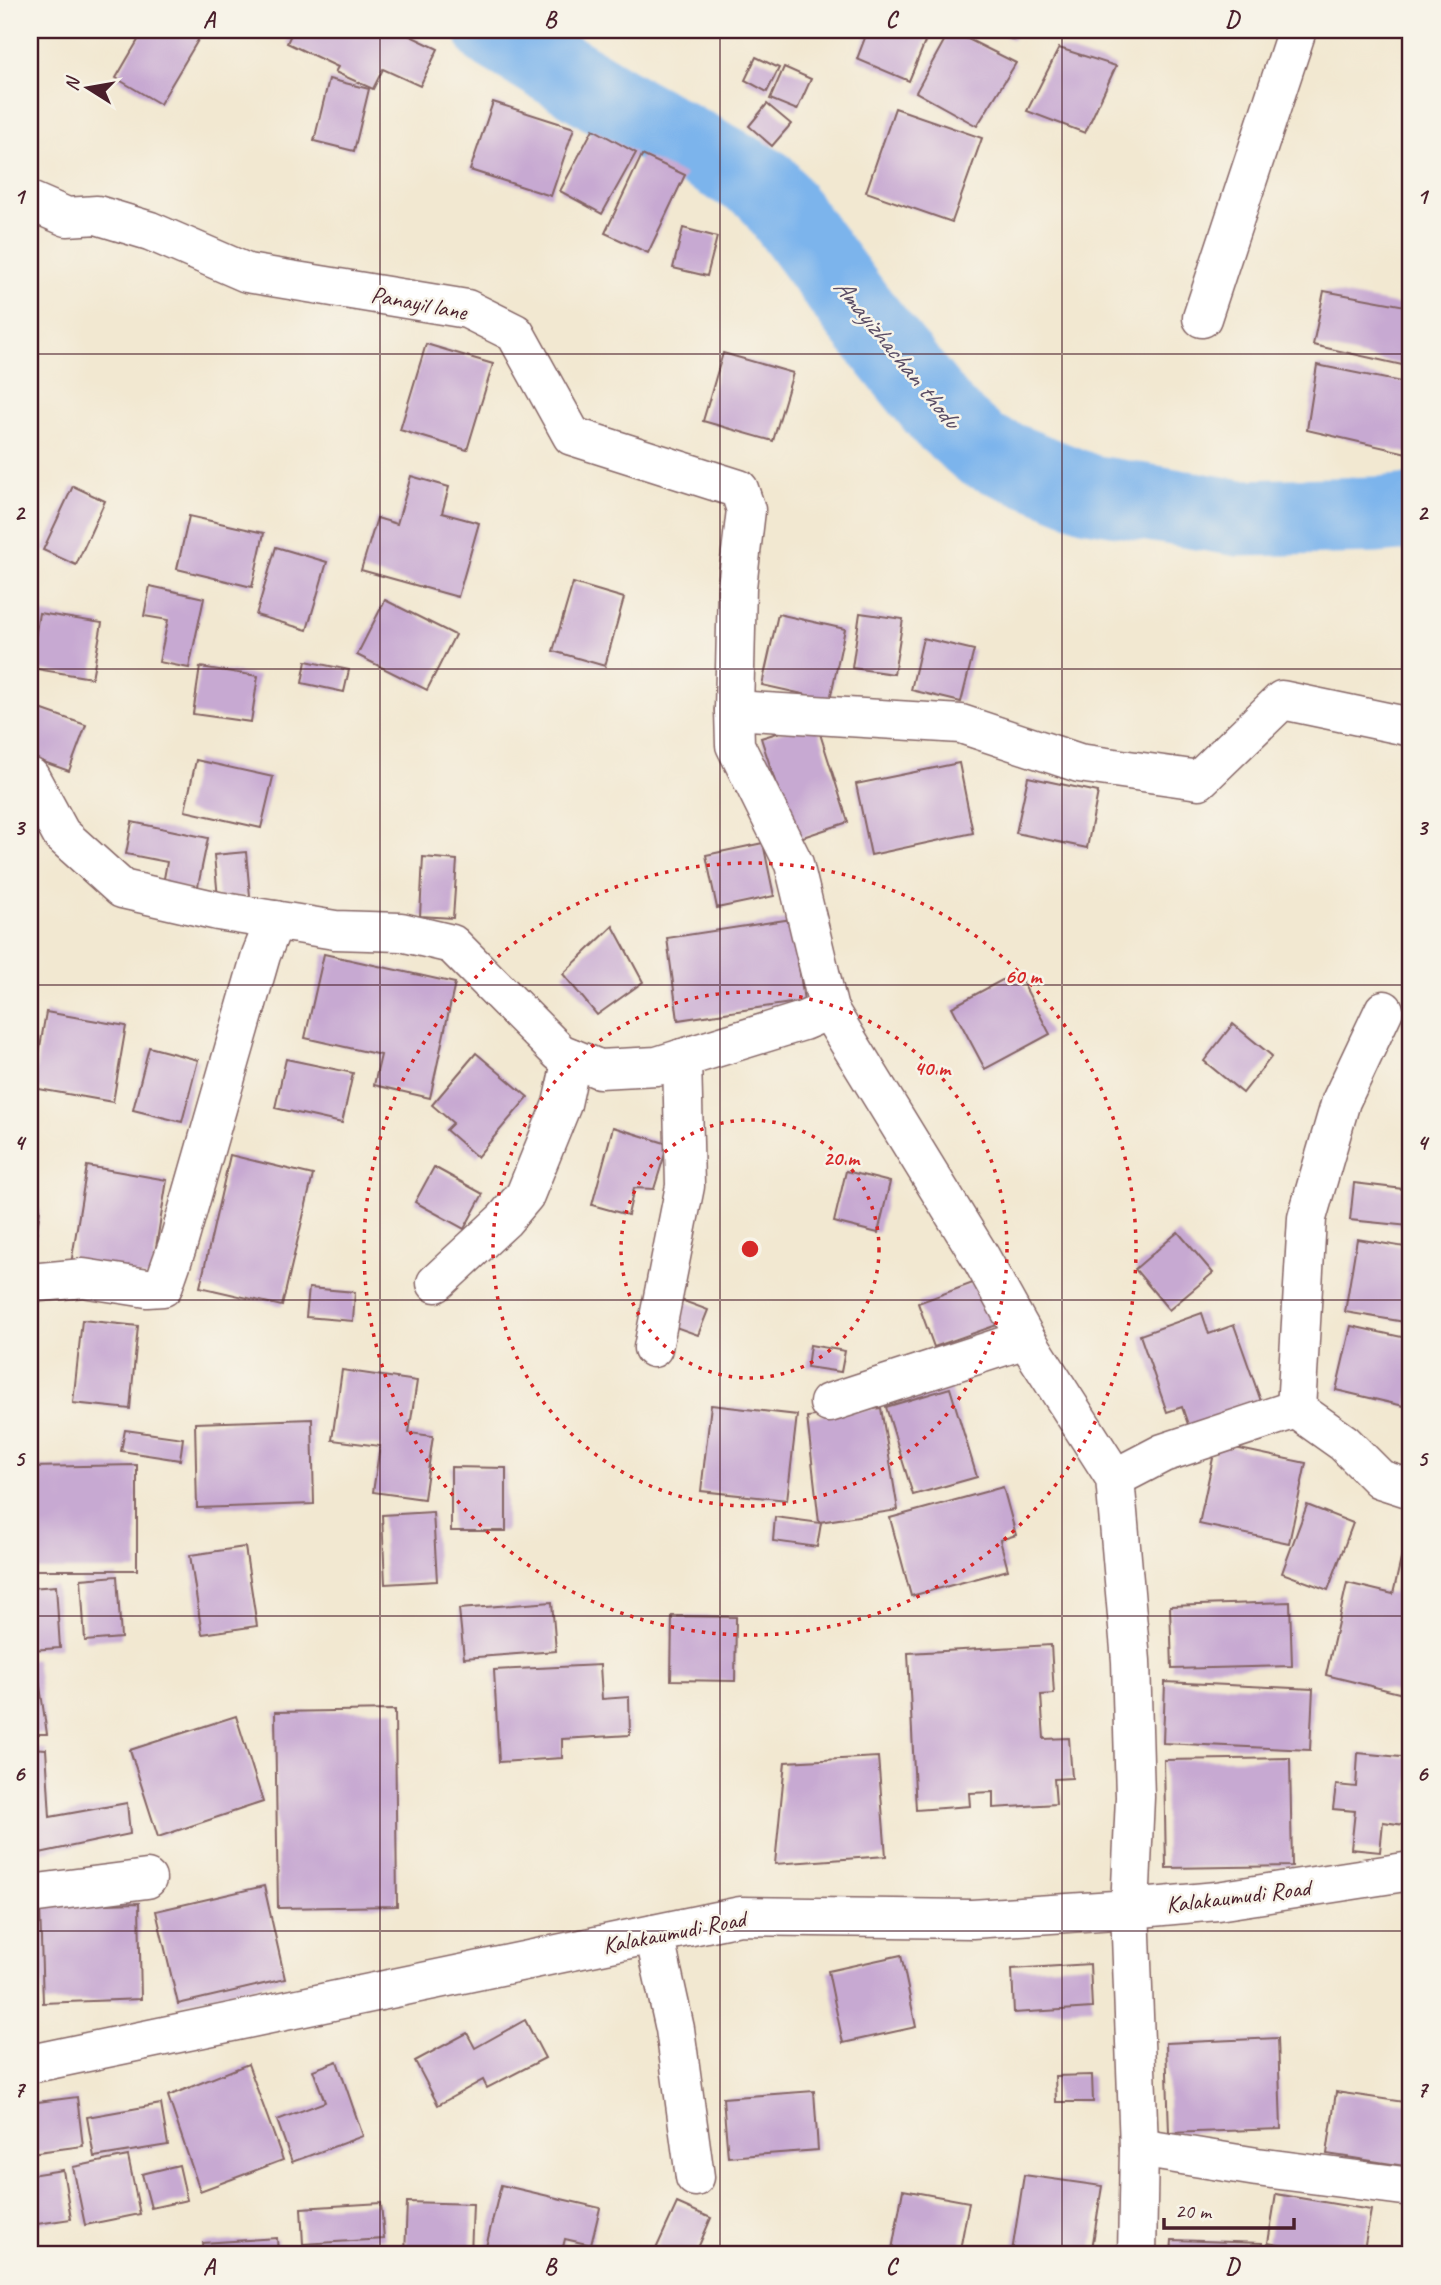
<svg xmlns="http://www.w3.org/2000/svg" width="1441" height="2285" viewBox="0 0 1441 2285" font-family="Caveat,sans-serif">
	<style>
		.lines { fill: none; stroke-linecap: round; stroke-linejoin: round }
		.river { stroke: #7cb4ec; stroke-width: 77 }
		.building { fill: #c7a9d2 }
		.minor-casing { stroke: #856565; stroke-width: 41 }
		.minor { stroke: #fff; stroke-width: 38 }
		.grid { fill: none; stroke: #4a1f2b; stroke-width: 2; stroke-opacity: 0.55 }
		.ring { fill: none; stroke: #d62828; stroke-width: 3.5; stroke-dasharray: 3.5 7 }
		.labels { text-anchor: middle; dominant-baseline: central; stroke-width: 5; stroke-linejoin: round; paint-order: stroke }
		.street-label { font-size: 24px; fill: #4a1f2b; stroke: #f7f3e8 }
		.water-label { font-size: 26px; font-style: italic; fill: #594c65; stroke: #f7f3e8 }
		.centre { fill: #d62828; stroke: #f7f3e8; stroke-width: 3.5 }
		.ring-label { font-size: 21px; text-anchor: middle; font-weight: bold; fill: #d62828; stroke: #f7f3e8; stroke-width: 5; stroke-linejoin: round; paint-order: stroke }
		.neatline { fill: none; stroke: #4a1f2b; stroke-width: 2.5 }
		.grid-label { font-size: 23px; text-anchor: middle; font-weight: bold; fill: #4a1f2b }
	</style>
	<rect width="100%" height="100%" fill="#f7f3e8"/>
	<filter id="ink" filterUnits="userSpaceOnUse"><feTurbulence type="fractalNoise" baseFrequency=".0143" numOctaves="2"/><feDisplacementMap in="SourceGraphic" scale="14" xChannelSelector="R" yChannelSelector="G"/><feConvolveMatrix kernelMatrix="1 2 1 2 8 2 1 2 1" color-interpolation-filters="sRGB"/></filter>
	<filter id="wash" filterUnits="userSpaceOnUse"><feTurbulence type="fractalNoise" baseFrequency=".00686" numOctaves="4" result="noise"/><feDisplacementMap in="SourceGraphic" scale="28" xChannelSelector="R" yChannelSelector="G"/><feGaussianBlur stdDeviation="1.57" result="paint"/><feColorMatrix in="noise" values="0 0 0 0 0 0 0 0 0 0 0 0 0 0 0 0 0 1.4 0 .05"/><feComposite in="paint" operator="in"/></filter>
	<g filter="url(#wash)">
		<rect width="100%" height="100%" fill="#f2e8d1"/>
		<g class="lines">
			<path class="river" d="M493 30 621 107 765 186 856 309 944 418 981 450 1089 493 1240 518 1377 515 1411 512"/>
		</g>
		<g id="blocks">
			<g class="building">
				<path d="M144 30H204L160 104 116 78Z"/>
				<path d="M293 30H398L438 49 420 86 383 69 373 89 335 72 338 67 287 43Z"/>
				<path d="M868 30H930L909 81 857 59Z"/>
				<path d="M950 30 1016 63 977 126 916 92Z"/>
				<path d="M993 30H1018L1013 40Z"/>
				<path d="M1059 48 1116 66 1085 133 1027 111Z"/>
				<path d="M756 57 779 68 767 92 745 80Z"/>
				<path d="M784 67 811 79 797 110 770 99Z"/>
				<path d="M329 79 369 89 354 151 314 141Z"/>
				<path d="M493 102 574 128 551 196 470 170Z"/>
				<path d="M767 104 791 124 772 146 749 126Z"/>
				<path d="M895 108 982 138 952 222 866 192Z"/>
				<path d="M593 129 636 153 602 214 560 191Z"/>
				<path d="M642 155 685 175 648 253 605 233Z"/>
				<path d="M683 228 717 237 707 276 673 268Z"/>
				<path d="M1324 291 1411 307V367L1313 345Z"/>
				<path d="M426 344 493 364 467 450 400 430Z"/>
				<path d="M723 353 793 373 773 441 703 421Z"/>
				<path d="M1317 365 1411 384V454L1307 430Z"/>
				<path d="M411 476 449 487 442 513 479 523 458 597 361 570 377 518 397 524Z"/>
				<path d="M73 486 105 501 76 565 43 550Z"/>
				<path d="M189 516 264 533 252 587 177 569Z"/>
				<path d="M276 547 327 562 307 630 256 615Z"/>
				<path d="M573 583 624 598 605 666 553 651Z"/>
				<path d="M150 586 204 598 189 668 159 662 168 620 144 616Z"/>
				<path d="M385 600 455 635 427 690 357 655Z"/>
				<path d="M39 613 102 623 92 678 30 668Z"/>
				<path d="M860 613 903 619 894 674 852 668Z"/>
				<path d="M778 614 845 629 830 700 762 685Z"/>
				<path d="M923 638 974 650 961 702 911 690Z"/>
				<path d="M306 661 349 670 344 692 302 683Z"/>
				<path d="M200 667 258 676 251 722 193 714Z"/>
				<path d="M40 709 86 725 69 771 30 757V739Z"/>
				<path d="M816 721 848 822 794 840 761 738Z"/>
				<path d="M196 760 273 777 261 828 185 811Z"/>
				<path d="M959 763 973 833 871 855 856 784Z"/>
				<path d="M1028 777 1098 792 1087 848 1016 833Z"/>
				<path d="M132 822 208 838 197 891 163 884 167 862 126 854Z"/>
				<path d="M763 843 774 896 717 908 706 855Z"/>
				<path d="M246 852 250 896 218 898 214 855Z"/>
				<path d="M423 857 457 860 453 918 420 916Z"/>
				<path d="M792 919 804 1001 678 1020 667 938Z"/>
				<path d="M613 926 643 982 597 1015 563 974Z"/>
				<path d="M324 954 455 983 430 1098 374 1085 381 1055 305 1038Z"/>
				<path d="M1017 972 1050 1034 985 1069 952 1007Z"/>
				<path d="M46 1012 126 1026 113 1102 33 1088Z"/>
				<path d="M1233 1024 1272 1056 1243 1093 1204 1061Z"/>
				<path d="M149 1047 198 1060 182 1122 133 1110Z"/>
				<path d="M476 1053 528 1097 477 1157 446 1130 453 1123 432 1105Z"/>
				<path d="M286 1059 353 1073 342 1123 275 1108Z"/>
				<path d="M613 1127 668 1144 654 1189 634 1188 628 1215 592 1205Z"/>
				<path d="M230 1155 313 1175 282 1306 200 1287Z"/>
				<path d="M87 1166 167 1180 151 1278 71 1264Z"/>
				<path d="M434 1167 483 1194 464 1229 415 1202Z"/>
				<path d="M846 1171 890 1182 878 1233 834 1222Z"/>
				<path d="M1354 1183 1411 1190 1409 1226 1350 1220Z"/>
				<path d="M30 1207 40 1209 31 1270H30Z"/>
				<path d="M1178 1232 1213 1273 1169 1310 1135 1269Z"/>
				<path d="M1357 1239 1411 1248V1323L1345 1312Z"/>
				<path d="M981 1280 997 1325 934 1347 918 1303Z"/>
				<path d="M309 1288 355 1292 353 1321 306 1317Z"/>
				<path d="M673 1297 708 1310 698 1335 664 1323Z"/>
				<path d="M1202 1313 1209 1334 1234 1325 1263 1407 1191 1433 1182 1407 1167 1412 1140 1335Z"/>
				<path d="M82 1320 138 1326 130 1409 73 1403Z"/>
				<path d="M1351 1326 1411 1339V1391L1408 1407 1336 1390Z"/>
				<path d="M810 1345 845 1351 841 1372 807 1367Z"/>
				<path d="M342 1370 417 1381 409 1433 433 1436 424 1499 373 1492 380 1446 332 1440Z"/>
				<path d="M950 1388 977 1477 913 1495 886 1407Z"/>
				<path d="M711 1405 797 1415 787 1500 701 1491Z"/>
				<path d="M881 1408 898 1510 819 1522 807 1417Z"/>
				<path d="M312 1419 314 1504 197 1508 195 1423Z"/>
				<path d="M125 1430 183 1438 180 1460 121 1451Z"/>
				<path d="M1216 1444 1306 1463 1289 1543 1199 1524Z"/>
				<path d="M137 1465V1570H30V1467Z"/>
				<path d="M451 1467 506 1468V1531H451Z"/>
				<path d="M1003 1487 1016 1535 1000 1540 1008 1570 911 1596 890 1518Z"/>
				<path d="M1307 1505 1353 1523 1328 1590 1282 1573Z"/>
				<path d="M433 1512 437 1581 385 1584 382 1515Z"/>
				<path d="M775 1517 821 1523 817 1547 773 1541Z"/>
				<path d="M245 1547 257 1626 202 1634 190 1555Z"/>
				<path d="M1402 1555 1411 1557V1657L1403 1694 1326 1675 1347 1583 1393 1594Z"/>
				<path d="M117 1576 121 1638 85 1641 81 1579Z"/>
				<path d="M56 1586 60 1648 30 1650V1588Z"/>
				<path d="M552 1602 556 1651 464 1658 459 1609Z"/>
				<path d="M1290 1602 1292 1666 1172 1669 1170 1606Z"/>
				<path d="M672 1616 736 1617 735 1681 671 1680Z"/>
				<path d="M1051 1645 1054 1694 1041 1695 1044 1739 1069 1738 1072 1778 1054 1779 1056 1804 993 1808V1792L969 1793 970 1806 916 1810 908 1653Z"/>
				<path d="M36 1659 47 1734H30V1660Z"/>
				<path d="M600 1665 602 1699 629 1697 630 1735 562 1739V1758L499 1762 494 1670Z"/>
				<path d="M1165 1682 1313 1689 1310 1750 1163 1743Z"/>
				<path d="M395 1710 397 1906 278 1908 275 1712Z"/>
				<path d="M236 1716 263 1802 158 1837 130 1750Z"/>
				<path d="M30 1748 46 1749 50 1817 127 1803 130 1834 30 1855Z"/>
				<path d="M1358 1753 1411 1758 1405 1825 1383 1822 1380 1852 1351 1849 1355 1811 1333 1809 1336 1785 1356 1787Z"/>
				<path d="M878 1757 886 1856 775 1864 785 1762Z"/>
				<path d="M1290 1758 1292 1866 1166 1868 1164 1760Z"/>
				<path d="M264 1886 285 1979 178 2004 156 1911Z"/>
				<path d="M139 1903 141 1999 43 2003 40 1906Z"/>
				<path d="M901 1955 916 2027 843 2043 828 1971Z"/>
				<path d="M1090 1964 1092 2008 1014 2013 1012 1969Z"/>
				<path d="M525 2020 545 2058 487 2088 483 2080 438 2105 415 2061 467 2033 475 2048Z"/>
				<path d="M1278 2038 1281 2129 1169 2133 1166 2043Z"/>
				<path d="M337 2061 363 2136 292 2162 277 2120 325 2102 313 2070Z"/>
				<path d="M248 2064 283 2160 200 2191 168 2096Z"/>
				<path d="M1092 2075 1093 2102H1056L1055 2076Z"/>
				<path d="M814 2091 818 2150 728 2157 723 2098Z"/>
				<path d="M1336 2092 1411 2103V2167L1327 2154Z"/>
				<path d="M77 2097 83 2146 30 2153V2103Z"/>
				<path d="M161 2104 168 2145 94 2157 87 2117Z"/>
				<path d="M128 2156 140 2214 85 2225 73 2167Z"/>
				<path d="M179 2165 187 2200 151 2208 142 2174Z"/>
				<path d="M63 2170 71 2219 30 2225V2175Z"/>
				<path d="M1024 2175 1102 2186 1091 2255H1030L1012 2252Z"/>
				<path d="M501 2185 600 2208 591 2245 565 2239 561 2255H484Z"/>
				<path d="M903 2190 969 2202 959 2255H891Z"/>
				<path d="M1276 2194 1371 2210 1363 2255H1283L1284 2246 1268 2243Z"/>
				<path d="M407 2202 473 2204 471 2255H405Z"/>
				<path d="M381 2203 384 2239 303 2244 301 2208Z"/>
				<path d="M677 2203 711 2218 695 2255H670L656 2249Z"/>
				<path d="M277 2238 278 2255H204L203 2243Z"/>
				<path d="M1172 2240 1262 2243V2255H1171Z"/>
			</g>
		</g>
	</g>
	<g filter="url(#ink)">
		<use href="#blocks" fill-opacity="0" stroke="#856565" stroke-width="2"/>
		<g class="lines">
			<defs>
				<g id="minor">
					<path d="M30 201 67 217 97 215 150 231 247 273 467 309 515 333 572 436 739 489 746 510 737 587 734 710 735 745 794 864 829 1010 803 1021 657 1066 599 1069 560 1053 452 944 401 932 335 930 218 911 122 889 61 834 30 777"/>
					<path d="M1202 318 1297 30"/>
					<path d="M734 710 961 724 1079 763 1199 780 1282 700 1411 727"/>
					<path d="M829 1010 981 1258 1026 1339 1115 1478 1131 1661 1135 1797 1130 1909 1139 2148 1137 2255"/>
					<path d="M1384 1010 1341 1101 1307 1218 1296 1409 1344 1443 1380 1479 1411 1489"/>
					<path d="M30 1283 83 1278 147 1288 163 1287 178 1244 261 955 275 920"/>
					<path d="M436 1283 504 1220 525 1195 562 1104 572 1058"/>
					<path d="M653 1348 685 1186 682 1058"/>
					<path d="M829 1403 1026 1339"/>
					<path d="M1115 1478 1163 1453 1296 1409"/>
					<path d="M30 1894 147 1879"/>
					<path d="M654 1934 675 2029 695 2177"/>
					<path d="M30 2064 740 1916 972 1919 1130 1909 1217 1901 1411 1871"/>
					<path d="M1139 2148 1257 2167 1411 2187"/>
				</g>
			</defs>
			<use href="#minor" class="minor-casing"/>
			<use href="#minor" class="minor"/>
		</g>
	</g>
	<path class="grid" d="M380 30V2255M720 30V2255M1062 30V2255M30 354H1411M30 669H1411M30 985H1411M30 1300H1411M30 1616H1411M30 1931H1411"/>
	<g class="ring">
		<circle cx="750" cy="1249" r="129"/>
		<circle cx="750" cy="1249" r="257"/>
		<circle cx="750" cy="1249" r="386"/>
	</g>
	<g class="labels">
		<g class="street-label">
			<text transform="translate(419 303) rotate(11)">Panayil lane</text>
			<text transform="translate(1238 1896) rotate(-7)">Kalakaumudi Road</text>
			<text transform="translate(674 1932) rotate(-11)">Kalakaumudi Road</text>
		</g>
		<g class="water-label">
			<text transform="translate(897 353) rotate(51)">Amayizhachan thodu</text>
		</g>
	</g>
	<circle cx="750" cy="1249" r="10" class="centre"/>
	<g class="ring-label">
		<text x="1023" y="983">60 m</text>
		<text x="932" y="1075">40 m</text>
		<text x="841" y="1165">20 m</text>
	</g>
	<rect width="1441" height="2285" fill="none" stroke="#f7f3e8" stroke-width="77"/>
	<g transform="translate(88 88) rotate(281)" stroke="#f7f3e8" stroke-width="5" paint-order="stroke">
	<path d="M0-5L12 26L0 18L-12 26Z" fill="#4a1f2b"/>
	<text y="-10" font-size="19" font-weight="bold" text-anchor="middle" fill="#4a1f2b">N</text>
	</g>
	<path d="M1164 2218v10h130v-10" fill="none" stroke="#4a1f2b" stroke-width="3.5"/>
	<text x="1175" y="2218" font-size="21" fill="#4a1f2b" stroke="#f7f3e8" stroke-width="5" paint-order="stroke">20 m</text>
	<rect x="38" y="38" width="1364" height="2208" class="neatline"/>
	<g class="grid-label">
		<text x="209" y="27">A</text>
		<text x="550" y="27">B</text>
		<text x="891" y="27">C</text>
		<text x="1232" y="27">D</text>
		<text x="19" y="204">1</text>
		<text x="1422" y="204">1</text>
		<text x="19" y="520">2</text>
		<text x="1422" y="520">2</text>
		<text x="19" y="835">3</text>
		<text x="1422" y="835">3</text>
		<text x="19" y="1150">4</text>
		<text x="1422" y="1150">4</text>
		<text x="19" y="1466">5</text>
		<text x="1422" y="1466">5</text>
		<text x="19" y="1781">6</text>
		<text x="1422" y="1781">6</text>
		<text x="19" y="2097">7</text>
		<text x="1422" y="2097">7</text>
		<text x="209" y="2274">A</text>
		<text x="550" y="2274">B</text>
		<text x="891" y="2274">C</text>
		<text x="1232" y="2274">D</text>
	</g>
</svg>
